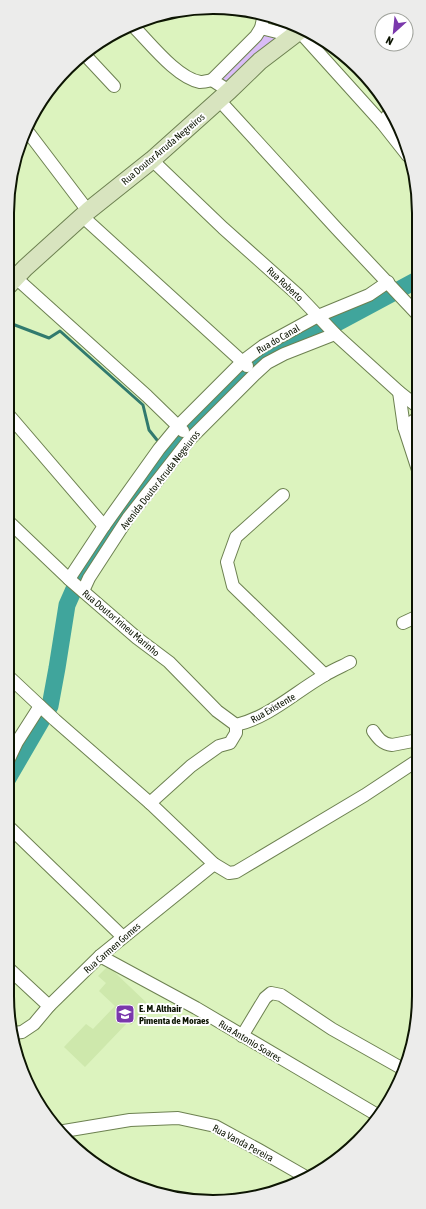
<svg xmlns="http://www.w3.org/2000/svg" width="426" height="1209" viewBox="0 0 426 1209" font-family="'Asap Condensed',sans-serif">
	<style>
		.built { fill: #cee8ac }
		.green { fill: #d9bcf6 }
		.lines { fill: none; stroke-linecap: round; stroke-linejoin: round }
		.stream { stroke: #317a6e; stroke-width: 3 }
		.river { stroke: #40a59c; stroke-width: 17 }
		.street-casing { stroke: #6d8151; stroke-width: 14 }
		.secondary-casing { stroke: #6d8151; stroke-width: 19 }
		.street { stroke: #fff; stroke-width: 12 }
		.secondary { stroke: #d8e4bf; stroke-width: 17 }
		.labels { text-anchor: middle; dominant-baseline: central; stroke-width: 4; stroke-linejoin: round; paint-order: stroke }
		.street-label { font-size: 10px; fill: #0d1503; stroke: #fff }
		.poi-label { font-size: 10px; font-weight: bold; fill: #0d1503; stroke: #fff; text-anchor: start }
		.rim { fill: none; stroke: #0d1503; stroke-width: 2 }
	</style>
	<rect width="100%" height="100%" fill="#dcf3be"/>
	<path class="built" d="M108 966 150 1006 131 1025 128 1022 85 1067 64 1047 86 1024 93 1029 115 1006 99 991 106 983 98 976Z"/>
	<path class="green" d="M265 34 278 39 226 84 217 80Z"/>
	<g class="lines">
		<g class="stream">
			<path d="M7 322 49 338 60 331 143 405 149 430 157 440 161 442"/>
			<path d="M166 445 172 448"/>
		</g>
		<path class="river" d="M7 780 50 706 57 668 67 605 82 571 169 452 192 425 263 351 335 324 417 280"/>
		<defs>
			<g id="street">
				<path d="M134 27C150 43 177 78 200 82 204 82 208 81 212 80"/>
				<path d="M261 28 293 36"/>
				<path d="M299 31 382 123 408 156"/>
				<path d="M86 56 114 86"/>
				<path d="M229 91 212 80 256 36 261 28 264 14"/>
				<path d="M219 100 337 229 417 314"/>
				<path d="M382 123 391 111"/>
				<path d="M28 132 88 211"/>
				<path d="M152 160 223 228 298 295 335 334 399 392 418 407"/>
				<path d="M82 216 247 366"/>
				<path d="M16 278 147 396 183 431"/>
				<path d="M399 392 404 427 418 470"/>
				<path d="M7 413 104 526"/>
				<path d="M404 427 418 418"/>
				<path d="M283 495 236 537 227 562 233 586 325 675"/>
				<path d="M7 520 70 580 137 638 169 662 217 711 236 725"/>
				<path d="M69 579 104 526 159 449 178 426 243 361 263 346 318 316 369 295 388 282"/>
				<path d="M83 591 89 578 128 518 190 439 255 374 267 363 284 354 335 334"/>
				<path d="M403 623 418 616"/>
				<path d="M7 675 55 720 150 803 214 864 229 873 236 872 365 795 418 760"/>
				<path d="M373 731C378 738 382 744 392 745L418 740"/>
				<path d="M7 763 17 742 40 706"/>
				<path d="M150 803 191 766 219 746 230 743 236 733V725C270 717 295 692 325 675 333 670 341 667 350 662"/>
				<path d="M7 825 123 937"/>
				<path d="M100 956 196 1008 379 1116"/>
				<path d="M7 967 49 1006"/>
				<path d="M14 1033 22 1032 34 1024 49 1006 100 956 214 864"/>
				<path d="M242 1036 265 998 271 993 281 995 332 1029 403 1069"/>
				<path d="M58 1132 130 1120 178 1118 215 1126 259 1150 306 1177"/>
			</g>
			<path id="secondary" d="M7 287 25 268 88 211 152 160 229 91 260 61 302 29"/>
		</defs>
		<use href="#street" class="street-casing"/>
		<use href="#secondary" class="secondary-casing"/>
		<use href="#street" class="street"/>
		<use href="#secondary" class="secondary"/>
	</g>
	<defs>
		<symbol id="school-square" viewBox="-11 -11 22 22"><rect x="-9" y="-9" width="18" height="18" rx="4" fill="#7a38ac" stroke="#fff"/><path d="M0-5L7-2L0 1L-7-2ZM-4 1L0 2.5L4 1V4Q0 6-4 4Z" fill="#fff"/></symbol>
	</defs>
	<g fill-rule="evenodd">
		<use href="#school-square" x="114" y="1003" width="22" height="22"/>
	</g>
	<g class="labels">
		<g class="street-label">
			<text transform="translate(163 149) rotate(-40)">Rua Doutor Arruda Negreiros</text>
			<text transform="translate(285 284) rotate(43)">Rua Roberto</text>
			<text transform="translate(278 339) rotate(-30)">Rua do Canal</text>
			<text transform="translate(160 480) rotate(-52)">Avenida Doutor Arruda Negeiuros</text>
			<text transform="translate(121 623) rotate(40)">Rua Doutor Irineu Marinho</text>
			<text transform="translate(273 708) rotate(-30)">Rua Existente</text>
			<text transform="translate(112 948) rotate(-41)">Rua Carmen Gomes</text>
			<text transform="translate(250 1041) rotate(31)">Rua Antonio Soares</text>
			<text transform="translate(243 1143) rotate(28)">Rua Vanda Pereira</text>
		</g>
		<g class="poi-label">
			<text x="139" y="1008">E. M. Althair<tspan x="139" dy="12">Pimenta de Moraes</tspan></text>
		</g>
	</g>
	<path d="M0 0H426V1209H0ZM213 14H213A199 199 0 0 1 412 213V996A199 199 0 0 1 213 1195H213A199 199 0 0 1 14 996V213A199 199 0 0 1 213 14Z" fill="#ececeb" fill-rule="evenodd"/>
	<path class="rim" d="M213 14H213A199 199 0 0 1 412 213V996A199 199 0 0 1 213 1195H213A199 199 0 0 1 14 996V213A199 199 0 0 1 213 14Z"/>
	<g transform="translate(394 32) rotate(207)"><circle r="19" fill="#ffffff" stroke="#9ea19a"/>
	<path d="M0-3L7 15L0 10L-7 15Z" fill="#7a38ac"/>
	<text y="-6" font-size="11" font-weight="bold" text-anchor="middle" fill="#0d1503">N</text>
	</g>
</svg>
